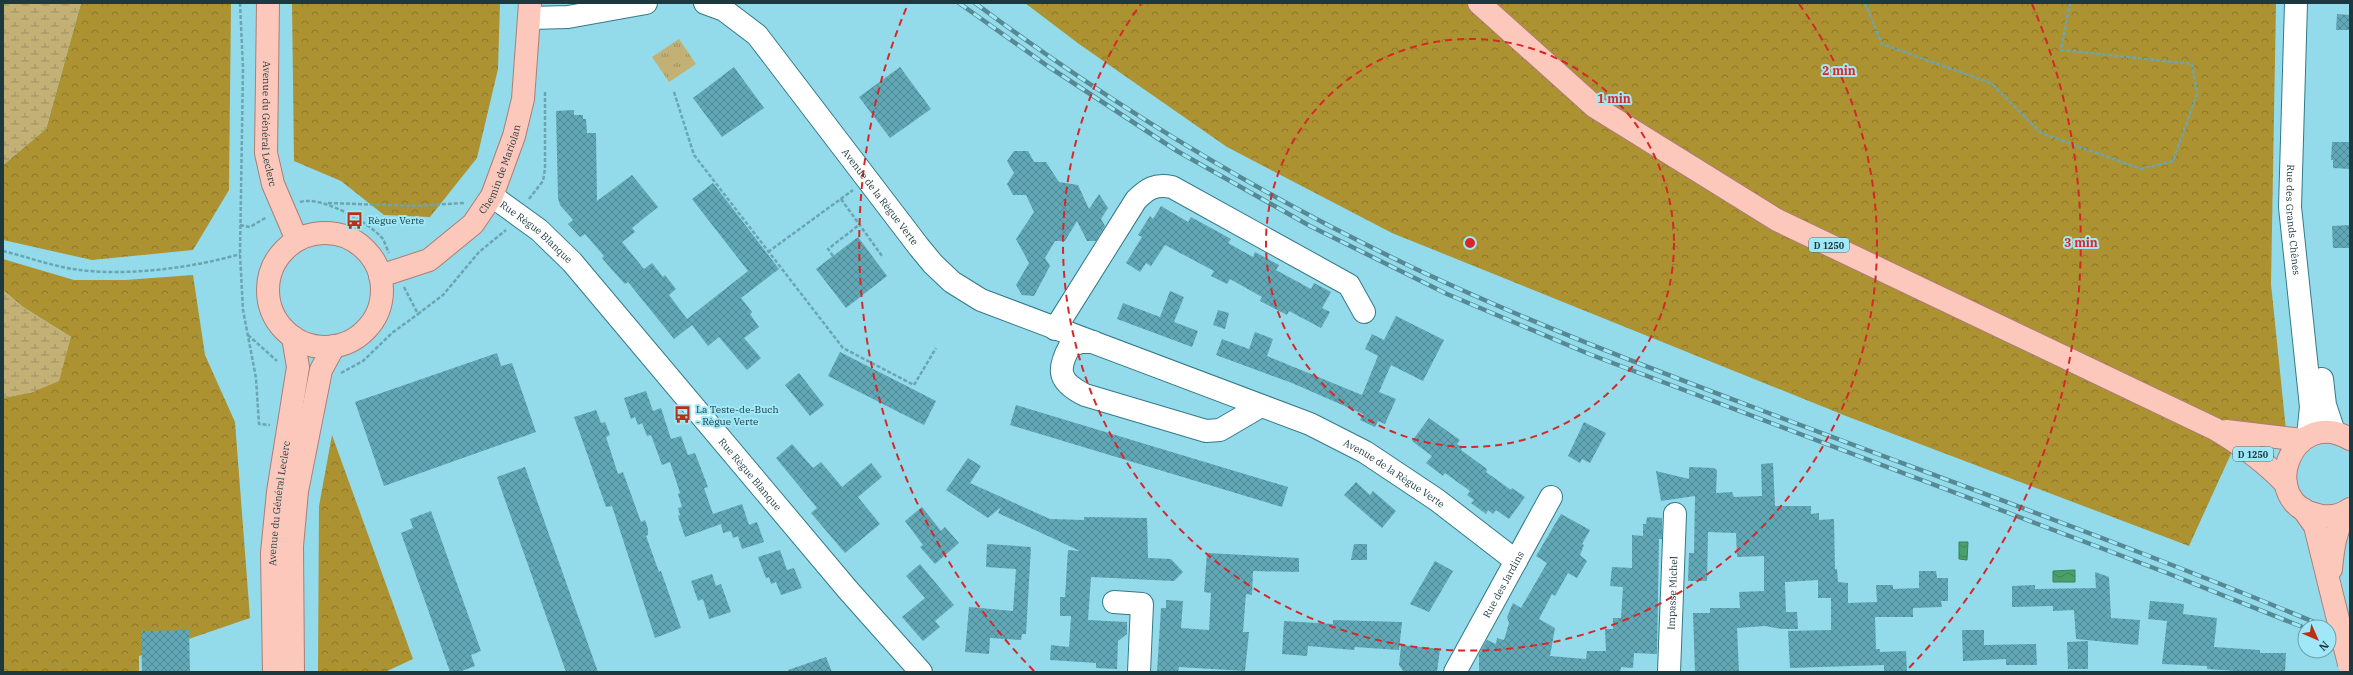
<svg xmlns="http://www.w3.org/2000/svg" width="2353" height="675" viewBox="0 0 2353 675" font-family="'IBM Plex Serif',serif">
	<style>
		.grass { fill: url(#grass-tufts) }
		.forest { fill: url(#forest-crowns) }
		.wetland { fill: url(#wetland-marsh) }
		.water { fill: url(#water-waves); stroke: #3d805c }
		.building { fill: url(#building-cross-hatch) }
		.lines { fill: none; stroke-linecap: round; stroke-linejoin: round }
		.minor-casing { stroke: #337a89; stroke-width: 24 }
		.major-casing { stroke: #ac7e74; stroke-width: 24 }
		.path { stroke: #6ba5b1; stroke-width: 2.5; stroke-dasharray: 4 2; stroke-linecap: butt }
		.minor { stroke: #fff; stroke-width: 22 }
		.major { stroke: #fcc8bc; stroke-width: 22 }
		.rail-casing { stroke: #578994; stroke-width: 4.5 }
		.rail { stroke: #a0e8f7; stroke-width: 3; stroke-dasharray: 9; stroke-linecap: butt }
		.major-bridge-casing { stroke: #ac7e74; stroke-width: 24; stroke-linecap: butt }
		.major-bridge { stroke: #fcc8bc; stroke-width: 22 }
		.ring { fill: none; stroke: #d62828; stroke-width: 2; stroke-dasharray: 7 5 }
		.labels { text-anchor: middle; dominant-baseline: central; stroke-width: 4; stroke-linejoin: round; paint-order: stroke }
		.shield { fill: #a0e8f7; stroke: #446e76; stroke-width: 1 }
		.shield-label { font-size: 9px; font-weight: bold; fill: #1c393f }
		.street-label { font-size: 10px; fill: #1c393f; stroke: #a0e8f7 }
		.poi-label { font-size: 10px; fill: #1c393f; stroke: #a0e8f7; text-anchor: start }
		.centre { fill: #d62828; stroke: #a0e8f7; stroke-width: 2 }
		.ring-label { font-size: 12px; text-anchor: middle; font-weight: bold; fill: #d62828; stroke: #a0e8f7; stroke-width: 4; stroke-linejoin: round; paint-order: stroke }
	</style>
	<defs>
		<pattern id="grass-tufts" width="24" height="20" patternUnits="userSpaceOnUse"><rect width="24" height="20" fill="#c3b075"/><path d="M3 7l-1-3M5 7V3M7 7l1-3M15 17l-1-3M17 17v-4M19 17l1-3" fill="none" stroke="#9e9061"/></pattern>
		<pattern id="forest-crowns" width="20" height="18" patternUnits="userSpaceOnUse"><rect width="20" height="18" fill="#ad9232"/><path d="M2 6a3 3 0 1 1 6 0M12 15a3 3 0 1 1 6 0" fill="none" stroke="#8c782c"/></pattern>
		<pattern id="wetland-marsh" width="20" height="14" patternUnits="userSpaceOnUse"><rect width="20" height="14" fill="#c3b075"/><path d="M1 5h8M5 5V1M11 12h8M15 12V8" fill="none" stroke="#9e9061"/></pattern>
		<pattern id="water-waves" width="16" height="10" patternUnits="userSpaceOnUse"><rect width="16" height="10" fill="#4b9f68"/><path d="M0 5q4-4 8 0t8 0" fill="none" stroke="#3e8357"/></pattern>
		<pattern id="building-cross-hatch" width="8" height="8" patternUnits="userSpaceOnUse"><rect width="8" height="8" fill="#61a7b6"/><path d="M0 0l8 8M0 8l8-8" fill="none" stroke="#4f8995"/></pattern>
	</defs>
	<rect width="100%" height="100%" fill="#93dbea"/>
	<path class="grass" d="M679 39 696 64 669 82 652 57Z"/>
	<g class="forest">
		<path d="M81 3H231L229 190 193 250 92 260 3 240V165L46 129Z"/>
		<path d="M292 3H500L498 69 477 158 430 217 384 215 341 181 294 161Z"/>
		<path d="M1025 3H2276L2271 284 2286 430 2245 423 2189 546 1846 416 1392 233 1227 147 1079 44Z"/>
		<path d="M3 259 74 280H125L193 275 205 355 235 422 250 618 139 656V672H3V398L33 392 71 337 23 307 3 290Z"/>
		<path d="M332 435 413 659 385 672H318L319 506Z"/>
	</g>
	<g class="wetland">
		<path d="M3 3H81L46 129 3 165Z"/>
		<path d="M3 290 23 307 71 337 59 381 33 392 3 398Z"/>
	</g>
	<g class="water">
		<path d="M1959 542H1968L1967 560 1959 559Z"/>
		<path d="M2075 570V582H2053V571Z"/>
	</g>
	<g class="building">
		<path d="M2337 14 2350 15V30H2336Z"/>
		<path d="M734 67 764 108 722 137 693 98Z"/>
		<path d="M900 67 931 109 890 138 859 97Z"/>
		<path d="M574 110V115H583V119H586L587 133H596L597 201 632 175 658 207 632 228 635 232 622 242 644 269 652 263 663 277 665 275 676 289 669 295 687 319 748 271 692 199 713 183 779 269 741 298 752 312 750 314 759 327 744 338 761 358 747 370 719 337 708 346 692 325 674 339 628 282 625 284 613 271 602 258 604 256 585 234 580 237 568 224 573 220 560 205 558 198 556 111Z"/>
		<path d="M2332 142H2350V169L2333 168V160H2331Z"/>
		<path d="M1014 151H1028L1034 162H1046L1059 182 1078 185 1089 209 1099 194 1108 208 1101 219 1105 226 1096 241H1087L1077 221 1065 241H1055L1045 258 1050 266 1034 296 1022 295 1016 285 1029 263 1016 239 1034 212 1026 195H1013L1007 184 1014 173 1007 161Z"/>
		<path d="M1161 206 1188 222 1191 217 1231 239 1228 243 1253 257 1255 252 1279 265 1276 270 1311 289 1314 283 1331 292 1322 308 1330 312 1321 328 1289 311 1287 315 1260 301 1262 297 1230 279 1227 284 1211 276 1214 271 1165 245 1151 266 1146 263 1140 272 1126 263 1142 237 1138 235 1150 216 1153 219Z"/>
		<path d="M2350 225V248H2333L2332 226Z"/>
		<path d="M858 237 887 276 846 308 816 269Z"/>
		<path d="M1170 291 1184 297 1174 322 1198 331 1192 347 1117 319 1123 303 1160 317Z"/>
		<path d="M1218 310 1229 313 1225 329 1213 325Z"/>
		<path d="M1396 316 1444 340 1423 381 1391 365 1379 392 1396 399 1385 424 1378 421 1375 427 1360 420 1363 414 1292 383 1216 355 1222 339 1249 349 1255 332 1273 339 1267 356 1362 395 1378 356 1365 349 1372 334 1384 340Z"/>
		<path d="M840 352 936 401 924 425 828 376Z"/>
		<path d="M497 353 501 366 512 363 536 432 384 486 355 402Z"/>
		<path d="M799 373 824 405 810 416 785 385Z"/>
		<path d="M646 391 653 411 661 408 671 439 681 436 688 455 695 453 708 487 704 488 713 514 742 504 749 525 757 522 764 542 742 549 738 536 733 538 731 531 723 533 721 524 685 537 678 516 680 515 678 508 682 507 678 494 680 493 670 462 662 465 651 435 647 436 642 423 638 425 635 417 631 419 624 398Z"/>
		<path d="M1016 405 1288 487 1282 507 1010 425Z"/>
		<path d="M596 410 601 423 605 422 610 435 606 437 618 474 623 472 641 522 645 520 648 529V535L646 536 659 572 661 571 681 628 655 638 612 506 606 507 574 417Z"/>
		<path d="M1429 418 1460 440 1457 444 1462 448 1461 450 1487 469 1486 472 1511 490 1512 488 1525 497 1509 519 1496 510 1493 514 1488 510 1486 514 1471 503 1474 500 1467 495 1470 491 1445 473 1443 476 1426 463 1432 456 1412 441Z"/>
		<path d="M1584 422 1606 433 1590 463 1582 459 1580 463 1568 456Z"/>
		<path d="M792 444 813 468 821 462 842 487 871 463 882 477 858 497 880 524 845 553 811 513 817 508 776 458Z"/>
		<path d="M968 458 981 466 970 483 1050 519 1084 520V517L1147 518 1148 558 1171 559 1183 572 1174 581 1091 577 1088 620 1127 622V634L1118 641 1117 669 1096 668V663L1050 660 1051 645 1069 647 1071 616H1060V597H1065L1068 550 1080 551 998 513 1001 507 988 518 946 490Z"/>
		<path d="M1773 463 1775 506H1811V514L1819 513V520L1834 519 1835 569H1837L1838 582 1848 583V603L1877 602 1876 585H1893V589L1919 588V571H1936L1937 578H1948V601H1941L1942 607 1913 608V617H1875L1876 649H1880V652L1906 651 1907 672H1884V665L1790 668 1788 631 1831 630V598H1818V580L1785 582 1786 612H1797L1798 629H1782L1765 626 1737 628 1739 672H1695L1693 613H1710V608H1740L1739 592 1764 591V556L1737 557 1736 533 1708 532 1707 581H1688L1689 553H1694L1695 496 1661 501 1656 471 1689 479V467L1714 468 1717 470 1716 493 1732 492 1734 497 1762 496 1761 464Z"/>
		<path d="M525 467 598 672H566L505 500 497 477Z"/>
		<path d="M1356 482 1370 495 1373 491 1396 511 1382 528 1344 495Z"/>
		<path d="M922 507 941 531 945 527 959 543 935 564 920 547 923 545 905 521Z"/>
		<path d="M431 511 481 651 471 655 475 666 459 672H450L401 533 413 528 410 519Z"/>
		<path d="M1561 514 1590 530 1582 544 1584 545 1580 555 1587 561 1577 578 1568 573 1555 596 1552 594 1539 619 1555 628 1550 656 1586 659 1587 651H1606L1605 629H1613V618H1621L1623 587 1610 586 1612 567 1632 568V535L1643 536V524H1646L1647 517 1662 518V539H1659L1657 654 1634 653 1633 668 1621 667 1620 672H1479V654L1487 640 1496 644 1497 638 1504 640 1509 623 1507 617 1513 603 1521 608 1547 563 1536 556Z"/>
		<path d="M987 544 1031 547 1026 634H1022L1021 640 990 638 989 654 965 652 969 607 1013 611 1016 569 986 567Z"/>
		<path d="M1354 544H1367V560H1351Z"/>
		<path d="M780 550 787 570 794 568 802 588 781 595 776 582 771 584 769 577 766 578 758 557Z"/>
		<path d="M1207 553 1299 558V572L1253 571 1252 595 1246 594 1243 632H1249L1245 671 1179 667 1178 672H1157L1161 608H1166V600L1183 601 1181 628 1209 630 1211 593 1204 592Z"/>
		<path d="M1435 561 1453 571 1429 612 1410 604Z"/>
		<path d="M920 564 954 605 935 621 940 627 923 641 902 617 925 598 906 576Z"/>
		<path d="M2095 572 2109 577 2111 618 2140 620 2138 645 2076 639 2074 610 2053 611V606L2012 607V586L2035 585V589L2096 588Z"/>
		<path d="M712 574 716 586 721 584 731 612 709 619 703 599 698 601 691 581Z"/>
		<path d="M2150 601 2184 604 2183 614 2217 618 2214 647 2260 650V653H2286L2285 672H2251L2207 669V666L2162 664 2167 621 2148 619Z"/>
		<path d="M1333 620 1402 622 1399 650 1355 647 1354 650 1308 646 1307 656 1282 654 1284 621 1333 624Z"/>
		<path d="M189 630 190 672H142L141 631Z"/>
		<path d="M1962 630H1984V645L2036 644 2037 665H2006V659L1963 661Z"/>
		<path d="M2088 641V669H2068L2067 642Z"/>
		<path d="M1401 645 1440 649 1437 672 1403 671 1399 665Z"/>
		<path d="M826 657 832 672H788V670Z"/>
	</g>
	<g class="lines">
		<defs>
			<g id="minor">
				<path id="s1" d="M705 3 724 10 757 35 919 247 933 264 952 282 981 300 1310 424 1365 452 1437 500 1516 561"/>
				<path id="s2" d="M2296 3 2290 207 2311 407 2308 436"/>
				<path d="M530 18 568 17 646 3"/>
				<path id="s3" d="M492 196 539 230 572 262 848 590 921 672"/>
				<path d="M1055 329 1136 200C1148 188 1155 184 1172 187L1349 285 1364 312"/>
				<path d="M1093 342H1081L1070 346C1056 371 1059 382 1085 395L1206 431 1220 430 1261 406"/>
				<path d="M2322 379 2325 405 2334 432"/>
				<path d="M1114 602 1142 604 1139 672"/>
				<path id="s4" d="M1455 672 1551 497"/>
				<path id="s5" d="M1669 672 1675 514"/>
			</g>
			<g id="major">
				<path id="s6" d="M268 3 266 153 273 184 297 240"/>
				<path d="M1479 3 1595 107 1777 220 2215 429C2242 445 2265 462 2286 484"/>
				<circle cx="325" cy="290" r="57"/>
				<path id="s7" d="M380 276 429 260 473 224 492 196 514 136 523 99 530 3"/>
				<path d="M2226 431 2302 440"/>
				<path d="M2350 439C2291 405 2256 503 2318 515 2329 518 2340 516 2350 509"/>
				<path d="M2303 509 2315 526 2330 587"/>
				<path d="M2331 569C2333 548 2335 531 2346 512"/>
				<path id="s8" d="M274 672 272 553 278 492 298 367 293 337"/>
				<path d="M293 672 292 546 297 491 321 370 334 346"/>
			</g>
		</defs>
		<use href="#minor" class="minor-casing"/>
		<use href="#major" class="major-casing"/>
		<g class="path">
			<path d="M240 3 243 68 240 254 243 310 256 378 259 424 270 425"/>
			<path d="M1865 3 1882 44 1991 83 2041 133 2141 169 2173 161 2197 94 2192 64 2061 50 2070 3"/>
			<path d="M674 92 694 155 843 348 914 385 936 348"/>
			<path d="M529 199 543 181 545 169V91"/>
			<path d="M841 199 882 256"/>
			<path d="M300 202C321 195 370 223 383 239 385 243 387 249 389 253"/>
			<path d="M328 203 415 206 464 203"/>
			<path d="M240 225 250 227 267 217"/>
			<path d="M3 251C28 257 54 267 80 270 128 276 193 268 240 254"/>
			<path d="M768 252 853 190"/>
			<path d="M833 256 828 249 859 225"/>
			<path d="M404 287 418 314 443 295 479 252 506 230"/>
			<path d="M248 335 277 361"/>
			<path d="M341 373 363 361 392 333 418 314"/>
		</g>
		<use href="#minor" class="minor"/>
		<use href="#major" class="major"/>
		<defs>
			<g id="rail">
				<path d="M959 3 1049 67 1177 151 1310 226 1447 294 1589 354 2167 573 2305 628"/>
				<path d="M975 3C1113 106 1262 196 1418 270 1529 322 1644 366 1758 409 1948 481 2139 549 2326 627"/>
				<path d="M2329 628 2350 637"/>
				<path d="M2329 638 2350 647"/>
			</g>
		</defs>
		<use href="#rail" class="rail-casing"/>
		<use href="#rail" class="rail"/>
		<defs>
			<path id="major-bridge" d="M2330 587 2349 664"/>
		</defs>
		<use href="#major-bridge" class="major-bridge-casing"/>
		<use href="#major-bridge" class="major-bridge"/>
	</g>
	<g class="ring">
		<circle cx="1470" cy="243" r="204"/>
		<path d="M1799 4A407 407 0 1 1 1141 4"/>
		<path d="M1034 671A611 611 0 0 1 908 4M2032 4A611 611 0 0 1 1906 671"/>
	</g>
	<defs>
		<symbol id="bus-bare" viewBox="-9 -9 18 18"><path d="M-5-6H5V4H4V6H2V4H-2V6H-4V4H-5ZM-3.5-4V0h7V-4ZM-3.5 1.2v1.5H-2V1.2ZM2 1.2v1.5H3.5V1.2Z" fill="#ba2f13" stroke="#a0e8f7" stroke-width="2.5" paint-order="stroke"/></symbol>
	</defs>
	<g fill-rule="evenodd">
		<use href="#bus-bare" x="342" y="208" width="25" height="25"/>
		<use href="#bus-bare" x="670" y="402" width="25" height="25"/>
	</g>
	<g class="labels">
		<g class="shield">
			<rect x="1809" y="238" width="40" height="14" rx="3"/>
			<rect x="2233" y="447" width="40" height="14" rx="3"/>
		</g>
		<g class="shield-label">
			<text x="1829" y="245">D 1250</text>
			<text x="2253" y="454">D 1250</text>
		</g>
		<g class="street-label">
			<text stroke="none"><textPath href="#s6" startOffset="121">Avenue du Général Leclerc</textPath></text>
			<text stroke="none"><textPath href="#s7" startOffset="170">Chemin de Mariolan</textPath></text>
			<text stroke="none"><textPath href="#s1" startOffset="265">Avenue de la Règue Verte</textPath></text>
			<text stroke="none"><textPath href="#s2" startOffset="217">Rue des Grands Chênes</textPath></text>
			<text stroke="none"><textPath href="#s3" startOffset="57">Rue Règue Blanque</textPath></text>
			<text stroke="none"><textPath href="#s1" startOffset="860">Avenue de la Règue Verte</textPath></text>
			<text stroke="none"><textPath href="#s3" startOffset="381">Rue Règue Blanque</textPath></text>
			<text stroke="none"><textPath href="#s8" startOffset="169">Avenue du Général Leclerc</textPath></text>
			<text stroke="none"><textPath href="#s4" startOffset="100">Rue des Jardins</textPath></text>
			<text stroke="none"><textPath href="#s5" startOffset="79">Impasse Michel</textPath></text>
		</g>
		<g class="poi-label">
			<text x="368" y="220">Règue Verte</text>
			<text x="696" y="409">La Teste-de-Buch<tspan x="696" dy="12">- Règue Verte</tspan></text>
		</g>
	</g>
	<circle cx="1470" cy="243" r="6" class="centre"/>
	<g class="ring-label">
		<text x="1839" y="75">2 min</text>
		<text x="1614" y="103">1 min</text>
		<text x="2081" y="247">3 min</text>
	</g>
	<rect width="2353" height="675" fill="none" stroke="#1c393f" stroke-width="8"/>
	<g transform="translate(2317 639) rotate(135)"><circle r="19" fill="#a0e8f7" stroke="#6ba2ad"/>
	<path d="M0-3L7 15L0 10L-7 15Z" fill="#ba2f13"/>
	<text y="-6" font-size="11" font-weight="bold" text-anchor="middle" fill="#1c393f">N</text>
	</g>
</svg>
